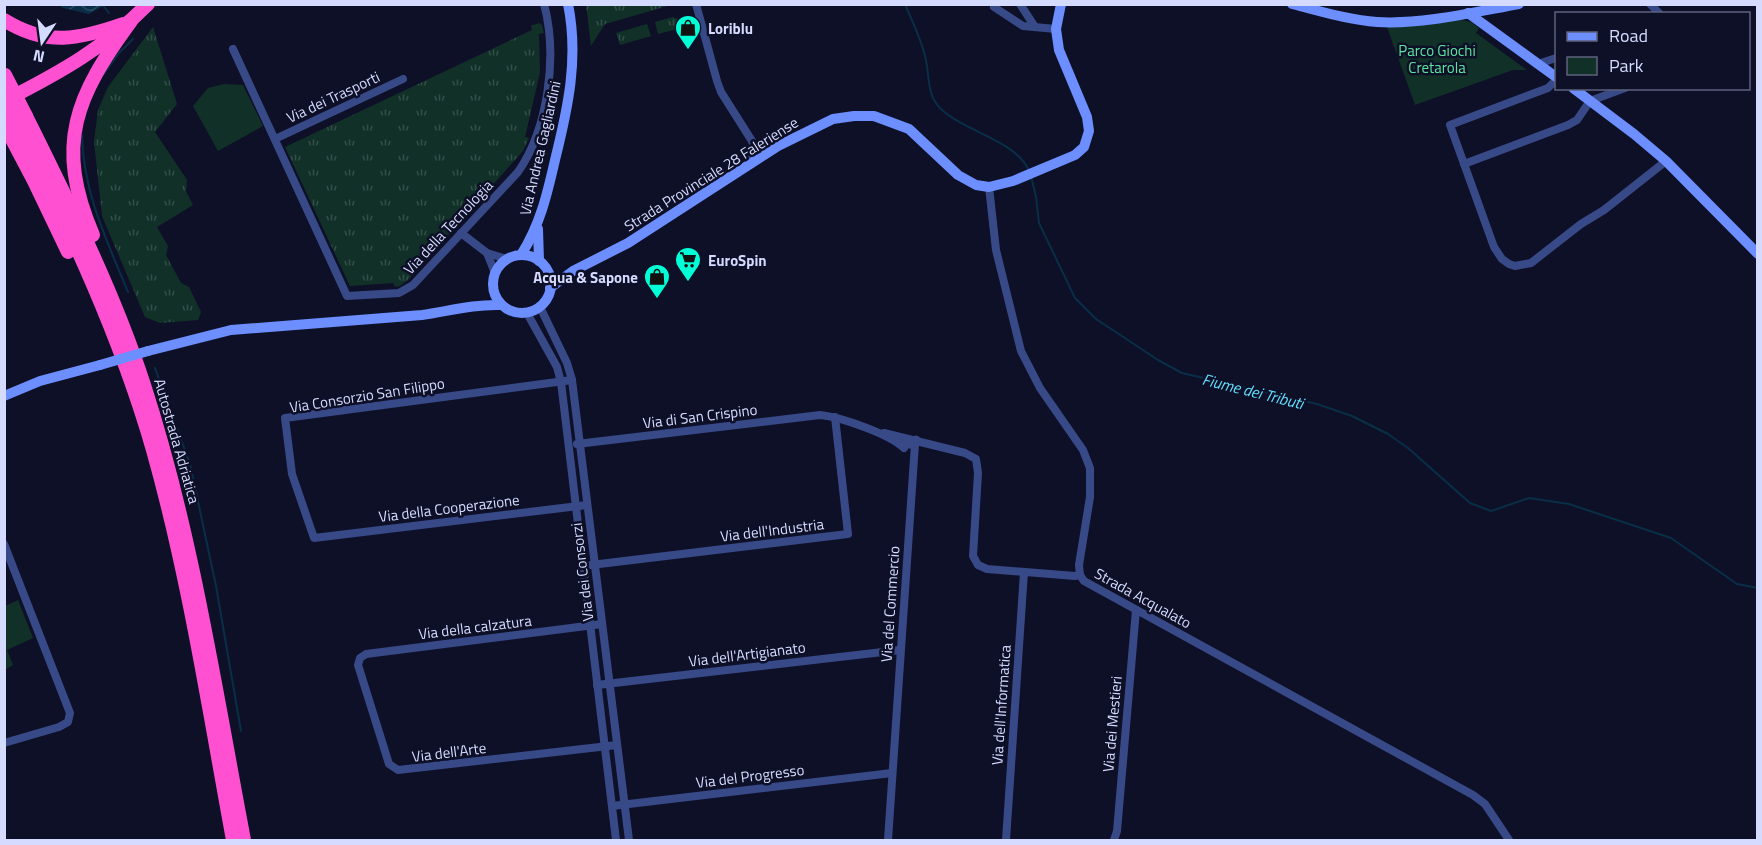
<svg xmlns="http://www.w3.org/2000/svg" width="1762" height="845" viewBox="0 0 1762 845" font-family="'Titillium Web',sans-serif">
	<style>
		.grass { fill: url(#grass-tufts) }
		.green { fill: #113128 }
		.water { fill: url(#water-waves) }
		.lines { fill: none; stroke-linecap: round; stroke-linejoin: round }
		.stream { stroke: #082f47; stroke-width: 2 }
		.minor { stroke: #384988; stroke-width: 8 }
		.tertiary { stroke: #384988; stroke-width: 9 }
		.secondary { stroke: #6c8eff; stroke-width: 10 }
		.motorway { stroke: #ff50d1; stroke-width: 14 }
		.secondary-bridge { stroke: #6c8eff; stroke-width: 10 }
		.motorway-bridge { stroke: #ff50d1; stroke-width: 14 }
		.labels { text-anchor: middle; dominant-baseline: central; stroke-width: 5; stroke-linejoin: round; paint-order: stroke }
		.poi-label { font-size: 15px; font-weight: bold; fill: #d5dbff; stroke: #0e1027; text-anchor: start }
		.park-label { font-size: 15px; fill: #5be59f; stroke: #0e1027 }
		.street-label { font-size: 15px; fill: #d5dbff; stroke: #0e1027 }
		.water-label { font-size: 16px; font-style: italic; fill: #63dfff; stroke: #0e1027 }
	</style>
	<defs>
		<pattern id="grass-tufts" width="24" height="20" patternUnits="userSpaceOnUse" patternTransform="scale(1.5)"><rect width="24" height="20" fill="#113128"/><path d="M3 7l-1-3M5 7V3M7 7l1-3M15 17l-1-3M17 17v-4M19 17l1-3" fill="none" stroke="#334e48"/></pattern>
		<pattern id="water-waves" width="16" height="10" patternUnits="userSpaceOnUse" patternTransform="scale(1.5)"><rect width="16" height="10" fill="#082f47"/><path d="M0 5q4-4 8 0t8 0" fill="none" stroke="#2b4d63"/></pattern>
	</defs>
	<rect width="100%" height="100%" fill="#0e1027"/>
	<g class="grass">
		<path d="M586 5V4L671 5 605 24 591 46Z"/>
		<path d="M673 17 683 21 685 27 658 34 655 22Z"/>
		<path d="M539 23 542 25 544 33 539 34 540 72 525 137 529 138 523 151 408 280 400 286 395 287 393 283 350 286 285 147 532 30 531 26Z"/>
		<path d="M647 24 651 36 620 45 616 33Z"/>
		<path d="M153 27 177 104 155 132 187 180 186 191 193 205 157 227 168 246 166 255 181 283 189 287 201 312 198 320 160 323 145 317 102 216 94 141 98 110 108 87Z"/>
	</g>
	<g class="green">
		<path d="M1457 19 1471 22 1479 28 1476 33 1527 70H1513L1415 105 1387 27Z"/>
		<path d="M224 84 243 85 263 126 218 151 193 106 208 88Z"/>
		<path d="M18 600 33 638 7 650 13 665 5 670V606Z"/>
	</g>
	<path class="water" d="M59 5H105L89 14 63 8Z"/>
	<g class="lines">
		<g class="stream">
			<path d="M102 4 109 13"/>
			<path d="M905 4C912 21 921 39 925 56 930 74 926 94 940 108 964 132 1016 140 1029 171"/>
			<path d="M103 75 119 53 133 39"/>
			<path d="M82 135C83 192 107 241 128 292"/>
			<path d="M1031 176 1036 197 1039 223 1075 298 1096 319 1158 360 1182 373 1317 404 1352 416 1388 434 1408 448 1470 503 1491 511 1529 498 1569 504 1671 538 1737 584 1758 588"/>
			<path d="M155 368 190 464 216 586 241 731"/>
		</g>
		<g class="minor">
			<path d="M696 4 717 81 721 92 752 141C755 149 755 154 750 162"/>
			<path d="M1020 4 1035 27"/>
			<path d="M1650 4 1660 14"/>
			<path d="M994 7 1023 26 1056 29"/>
			<path d="M233 49 347 296 399 293 413 285 518 172C548 129 558 56 544 4"/>
			<path d="M1538 64 1556 58"/>
			<path d="M1556 80 1548 88 1450 125 1494 247 1502 259 1509 264 1515 266 1531 263 1581 224 1604 210 1666 161"/>
			<path d="M275 139 403 79"/>
			<path d="M1464 164 1568 125 1577 120 1590 101 1625 88"/>
			<path d="M989 187 996 250 1021 351 1040 388 1083 450 1090 468V497L1079 565 1080 575 1084 581 1473 795 1485 804 1509 840"/>
			<path d="M461 233 487 253 507 259"/>
			<path d="M487 253 495 273"/>
			<path d="M540 307 567 363 572 380 629 840"/>
			<path d="M527 313 557 367 561 382 616 840"/>
			<path d="M572 380 285 418 292 474 314 538 587 505"/>
			<path d="M884 433 965 453 976 459 978 473 973 556 978 565 987 569 1075 576 1080 575"/>
			<path d="M577 444 820 415C841 417 889 434 904 448"/>
			<path d="M4 544 70 713 68 722 59 727 4 743"/>
			<path d="M591 565 848 534 835 417"/>
			<path d="M602 624 366 654 360 658 358 665 389 764 398 770 617 745"/>
			<path d="M597 685 900 650"/>
			<path d="M612 806 892 773"/>
			<path d="M888 840 915 444 902 445"/>
			<path d="M1006 840 1024 572"/>
			<path d="M1114 840 1117 831 1136 610"/>
		</g>
		<path class="tertiary" d="M915 444 916 440"/>
		<g class="secondary">
			<path d="M1292 4C1320 11 1348 20 1377 22 1421 25 1475 12 1519 4"/>
			<path d="M1468 13 1556 77"/>
			<path d="M1573 88 1634 134 1666 161 1758 254"/>
			<path d="M538 229 539 261"/>
			<path d="M521 255C540 225 547 195 555 160 568 108 579 58 568 4"/>
			<circle cx="522" cy="284" r="29"/>
			<path d="M550 288 573 271 628 243 778 146 833 119 854 116H874L909 129 958 175 976 185 989 187 1013 181 1075 155 1084 147 1089 131 1087 117 1059 50 1056 29 1061 4"/>
			<path d="M148 351 231 330 422 315C449 311 474 304 501 305"/>
			<path d="M4 396 40 381 100 365"/>
		</g>
		<g class="motorway">
			<path d="M4 20C47 47 80 39 123 24"/>
			<path d="M6 100C61 72 104 48 148 4"/>
			<path d="M26 116C69 203 114 292 144 385 192 533 215 688 244 840"/>
			<path d="M15 120C69 227 120 335 153 450 189 578 209 710 233 840"/>
			<path d="M4 124 34 181 68 252"/>
			<path d="M93 235C54 144 76 96 131 21"/>
		</g>
		<path class="secondary-bridge" d="M100 365 148 351"/>
		<g class="motorway-bridge">
			<path d="M5 75 26 116"/>
			<path d="M4 99 15 120"/>
		</g>
	</g>
	<defs>
		<symbol id="shop-pin" viewBox="-11 -11 22 30"><path d="M0 17L-7.5 6A9.5 9.5 0 1 1 7.5 6Z" fill="#01ffd7" stroke="#0e1027"/><path d="M-5-2.5h2.3a2.7 3.5 0 0 1 5.4 0H5L5.5 6h-11ZM-1.5-2.5h3a1.5 2.3 0 0 0-3 0Z" fill="#111"/></symbol>
		<symbol id="supermarket-pin" viewBox="-11 -11 22 30"><path d="M0 17L-7.5 6A9.5 9.5 0 1 1 7.5 6Z" fill="#01ffd7" stroke="#0e1027"/><path d="M-6-5.5h2.5l.6 2H6L4.5 2H-2.5L-4.4-4H-6ZM-1.5 3.2a1.3 1.3 0 1 0 .1 0ZM3 3.2a1.3 1.3 0 1 0 .1 0Z" fill="#111"/></symbol>
	</defs>
	<g fill-rule="evenodd">
		<use href="#shop-pin" x="673" y="13" width="30" height="40"/>
		<use href="#supermarket-pin" x="673" y="245" width="30" height="40"/>
		<use href="#shop-pin" x="642" y="262" width="30" height="40"/>
	</g>
	<g class="labels">
		<g class="poi-label">
			<text x="708" y="28">Loriblu</text>
			<text x="708" y="260">EuroSpin</text>
			<text x="638" y="277" text-anchor="end">Acqua &amp; Sapone</text>
		</g>
		<g class="park-label">
			<text x="1437" y="50">Parco Giochi<tspan x="1437" dy="17">Cretarola</tspan></text>
		</g>
		<g class="street-label">
			<text transform="translate(333 97) rotate(-25)">Via dei Trasporti</text>
			<text transform="translate(540 148) rotate(-77)">Via Andrea Gagliardini</text>
			<text transform="translate(711 174) rotate(-32)">Strada Provinciale 28 Faleriense</text>
			<text transform="translate(448 227) rotate(-47)">Via della Tecnologia</text>
			<text transform="translate(367 395) rotate(-9)">Via Consorzio San Filippo</text>
			<text transform="translate(700 416) rotate(-7)">Via di San Crispino</text>
			<text transform="translate(177 441) rotate(74)">Autostrada Adriatica</text>
			<text transform="translate(449 508) rotate(-7)">Via della Cooperazione</text>
			<text transform="translate(772 530) rotate(-7)">Via dell'Industria</text>
			<text transform="translate(582 572) rotate(-97)">Via dei Consorzi</text>
			<text transform="translate(1143 598) rotate(29)">Strada Acqualato</text>
			<text transform="translate(890 604) rotate(-86)">Via del Commercio</text>
			<text transform="translate(475 627) rotate(-7)">Via della calzatura</text>
			<text transform="translate(747 654) rotate(-7)">Via dell'Artigianato</text>
			<text transform="translate(1001 705) rotate(-86)">Via dell'Informatica</text>
			<text transform="translate(1112 724) rotate(-85)">Via dei Mestieri</text>
			<text transform="translate(449 752) rotate(-7)">Via dell'Arte</text>
			<text transform="translate(750 776) rotate(-7)">Via del Progresso</text>
		</g>
		<g class="water-label">
			<text transform="translate(1253 391) rotate(14)">Fiume dei Tributi</text>
		</g>
	</g>
	<rect width="1762" height="845" fill="none" stroke="#d5dbff" stroke-width="12"/>
	<rect x="1555" y="12" width="195" height="78" fill="#0e1027" stroke="#5e617d" stroke-width="1.5"/>
	<rect x="1567" y="32" width="30" height="9" fill="#6c8eff" stroke="#5e617d" stroke-width="1.5"/>
	<text x="1609" y="42" font-size="18" fill="#d5dbff">Road</text>
	<rect x="1567" y="57" width="30" height="18" fill="#113128" stroke="#5e617d" stroke-width="1.5"/>
	<text x="1609" y="72" font-size="18" fill="#d5dbff">Park</text>
	<g transform="translate(42 42) rotate(193)" stroke="#0e1027" stroke-width="4.5" paint-order="stroke">
	<path d="M0-4.5L10 22L0 15L-10 22Z" fill="#d5dbff"/>
	<text y="-9" font-size="16" font-weight="bold" text-anchor="middle" fill="#d5dbff">N</text>
	</g>
</svg>
